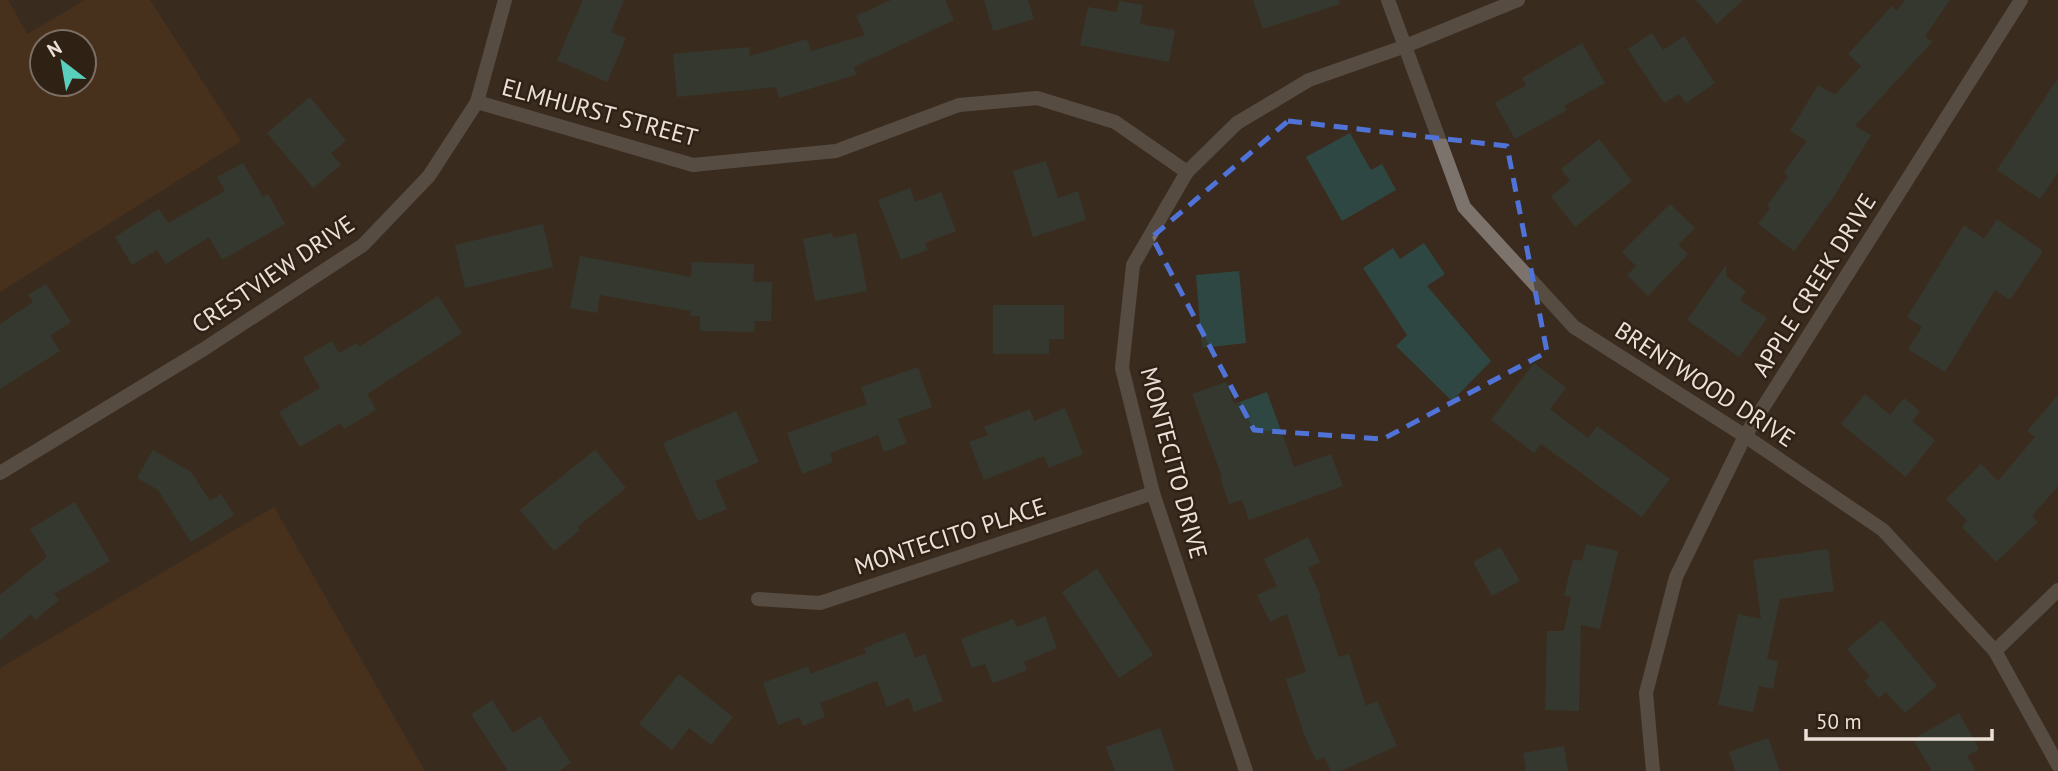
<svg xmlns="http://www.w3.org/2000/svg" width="2058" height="771" viewBox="0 0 2058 771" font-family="'PT Sans',sans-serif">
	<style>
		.green { fill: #57371a; fill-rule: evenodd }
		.building { fill: #2e4742 }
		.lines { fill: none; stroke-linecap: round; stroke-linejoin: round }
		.street { stroke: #7b736c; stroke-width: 14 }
		.marked { fill: none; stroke: #5073d8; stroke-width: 5; stroke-dasharray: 14 9; stroke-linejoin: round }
		.labels { text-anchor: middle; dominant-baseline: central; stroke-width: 5; stroke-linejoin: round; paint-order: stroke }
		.street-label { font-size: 24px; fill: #ebe1d9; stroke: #302115 }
	</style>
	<rect width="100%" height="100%" fill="#3b2b1f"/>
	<g class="green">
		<path d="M0 0H8L27 34 85 0H150L241 141 0 292ZM84 42V84H42V42Z"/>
		<path d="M274 507 425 771H0V668Z"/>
	</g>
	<g class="building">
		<path d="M583 0H624L611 32 626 38 607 82 557 60Z"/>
		<path d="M891 0H945L954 20 854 67 856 75 779 98 776 87 677 97 673 54 749 47 750 56 807 39 811 51 865 35 856 16Z"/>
		<path d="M984 0H1028L1034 19 993 31Z"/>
		<path d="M1253 0H1339L1340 4 1263 29Z"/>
		<path d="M1696 0H1743L1717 24Z"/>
		<path d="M1905 0H1950L1925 36 1932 42 1855 126 1871 135 1833 198 1794 251 1758 224 1770 208 1767 206 1788 176 1784 172 1807 141 1790 131 1818 85 1835 95 1861 66 1848 54 1892 6 1897 11Z"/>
		<path d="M1119 1 1143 5 1140 24 1175 30 1169 62 1080 45 1088 7 1117 12Z"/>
		<path d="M1652 33 1663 50 1684 36 1715 83 1686 103 1679 94 1664 103 1628 49Z"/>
		<path d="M1582 43 1605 83 1564 106 1567 110 1515 139 1495 103 1526 85 1522 78Z"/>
		<path d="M2058 78V172L2040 199 1997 170Z"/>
		<path d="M310 97 346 141 331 153 341 165 313 188 267 133Z"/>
		<path d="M1350 133 1371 170 1382 164 1396 190 1342 221 1306 157Z"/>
		<path d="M1599 139 1632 181 1575 227 1551 196 1570 181 1561 169Z"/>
		<path d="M1046 161 1058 198 1078 191 1086 220 1033 237 1013 171Z"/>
		<path d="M243 163 263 197 268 194 285 224 222 260 209 237 166 264 157 250 132 265 115 237 159 209 168 223 225 191 217 177Z"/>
		<path d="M910 188 915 202 941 192 956 231 925 243 928 250 901 260 878 200Z"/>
		<path d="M1670 204 1695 228 1678 245 1688 254 1648 296 1627 275 1636 266 1622 252Z"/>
		<path d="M1997 219 2043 251 2010 300 1995 290 1945 372 1908 349 1922 327 1907 317 1964 225 1984 239Z"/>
		<path d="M543 224 553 267 465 288 455 245Z"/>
		<path d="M832 233 833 238 856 233 867 291 815 301 803 239Z"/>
		<path d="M1424 243 1445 274 1427 286 1491 361 1452 401 1396 346 1407 335 1363 268 1393 248 1400 259Z"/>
		<path d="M580 256 691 277 692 262 754 264 753 282H772L771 321H755L754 332 700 331V316H690L691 311 600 295 597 313 570 308Z"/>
		<path d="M1726 265V276L1746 291 1740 300 1767 318 1739 357 1687 320Z"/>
		<path d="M1239 271 1246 343 1202 348 1196 275Z"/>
		<path d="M46 284 71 322 50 336 60 351 0 389V324L33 302 28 295Z"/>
		<path d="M438 296 462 333 367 394 376 410 344 429 341 423 300 447 279 412 320 388 303 358 332 341 339 353 357 343 359 347Z"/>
		<path d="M993 305H1064V339H1049V354H993Z"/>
		<path d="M1534 363 1566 388 1550 409 1588 438 1597 426 1670 479 1642 517 1541 444 1534 453 1491 420Z"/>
		<path d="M918 367 932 407 898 419 907 443 884 452 878 435 830 453 833 462 802 474 787 433 867 404 861 387Z"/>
		<path d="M1226 382 1234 404 1267 392 1294 467 1331 454 1343 486 1249 520 1242 500 1229 504 1220 477H1222L1192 394Z"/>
		<path d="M1865 394 1890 415 1904 398 1920 411 1912 421 1935 440 1906 477 1841 424Z"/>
		<path d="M2058 395V486L2032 516 2038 522 1996 562 1962 527 1967 521 1946 499 1981 464 1998 481 2035 437 2027 431Z"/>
		<path d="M1065 408 1083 454 1049 468 1044 456 984 480 969 442 988 435 984 427 1030 409 1034 421Z"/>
		<path d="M736 411 759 462 715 481 727 509 698 521 663 443Z"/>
		<path d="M153 450 191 472 210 501 221 494 234 515 191 542 158 490 137 478Z"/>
		<path d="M595 450 626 488 577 527 580 530 554 551 520 510Z"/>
		<path d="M75 502 110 561 54 594 59 600 35 620 31 614 0 640V595L47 557 30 529Z"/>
		<path d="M1308 537 1320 562 1308 568 1321 597 1319 599 1339 657 1349 654 1366 706 1377 701 1397 746 1341 771H1331L1324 757 1316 761 1304 734 1286 679 1306 672 1287 614 1270 622 1257 595 1277 586 1264 559Z"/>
		<path d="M1586 544 1618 551 1600 629 1581 625 1579 711 1545 710 1547 631H1564L1571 597 1564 596 1573 559 1582 561Z"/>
		<path d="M1500 547 1520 581 1492 596 1473 562Z"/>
		<path d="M1828 549 1834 591 1780 599 1767 659 1778 661 1773 689 1759 686 1753 712 1718 705 1738 614 1761 619 1753 560Z"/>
		<path d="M1097 569 1153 655 1119 678 1062 592Z"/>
		<path d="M1045 616 1057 648 1024 662 1027 670 993 683 985 664 972 668 961 639 1013 619 1017 627Z"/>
		<path d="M1882 620 1937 686 1905 713 1886 692 1879 698 1864 681 1870 677 1847 649Z"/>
		<path d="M905 632 915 658 925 654 943 701 914 712 909 698 887 707 877 681 820 703 825 717 803 726 800 717 778 725 763 683 808 666 810 674 866 653 864 648Z"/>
		<path d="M679 674 733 717 711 745 689 728 672 750 639 724Z"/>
		<path d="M492 700 513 733 540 716 571 763 559 771H508L471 714Z"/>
		<path d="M1959 713 1979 749 1967 756 1976 771H1932L1913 739Z"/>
		<path d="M1160 728 1175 771H1115L1106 747Z"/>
		<path d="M1768 738 1780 771H1735L1729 752Z"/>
		<path d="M1564 746 1568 771H1526L1523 753Z"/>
	</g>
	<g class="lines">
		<g class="street">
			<path d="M1388 0 1464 207 1574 327 1745 436 1883 530 1995 651 2058 765"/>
			<path d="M477 102 693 165 836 151 959 105 1037 98 1115 122 1187 172"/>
			<path d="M0 473 204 349 363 245 429 176 477 102 505 0"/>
			<path d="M758 599 820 603 1153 493"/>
			<path d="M1995 651 2058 590"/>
			<path d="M1246 771 1153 493 1122 368 1133 265 1187 172 1237 123 1309 80 1403 47 1518 0"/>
			<path d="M1653 771 1646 693 1676 577 1745 436 2021 0"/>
		</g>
	</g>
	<path d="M0 0H2058V771H0ZM1288 121 1507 146 1547 352 1383 439 1254 430 1152 237Z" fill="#3b2b1f" fill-opacity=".55" fill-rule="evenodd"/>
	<path class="marked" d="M1288 121 1507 146 1547 352 1383 439 1254 430 1152 237Z"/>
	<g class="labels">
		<g class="street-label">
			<text transform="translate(600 112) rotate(15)">ELMHURST STREET</text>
			<text transform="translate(273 274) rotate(-34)">CRESTVIEW DRIVE</text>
			<text transform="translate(1814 285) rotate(-58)">APPLE CREEK DRIVE</text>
			<text transform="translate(1705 384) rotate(33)">BRENTWOOD DRIVE</text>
			<text transform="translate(1174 463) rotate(75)">MONTECITO DRIVE</text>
			<text transform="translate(950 536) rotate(-18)">MONTECITO PLACE</text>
		</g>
	</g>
	<g transform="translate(63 63) rotate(329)"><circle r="33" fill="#302115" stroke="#7b6e63" stroke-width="2"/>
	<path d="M0-5L12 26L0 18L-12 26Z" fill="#5acebd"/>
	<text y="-10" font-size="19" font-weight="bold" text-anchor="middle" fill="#ebe1d9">N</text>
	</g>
	<path d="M1806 729v10h186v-10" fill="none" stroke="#ebe1d9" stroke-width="3.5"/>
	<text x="1816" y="729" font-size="21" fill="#ebe1d9" stroke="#302115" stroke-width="5" paint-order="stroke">50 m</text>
</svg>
